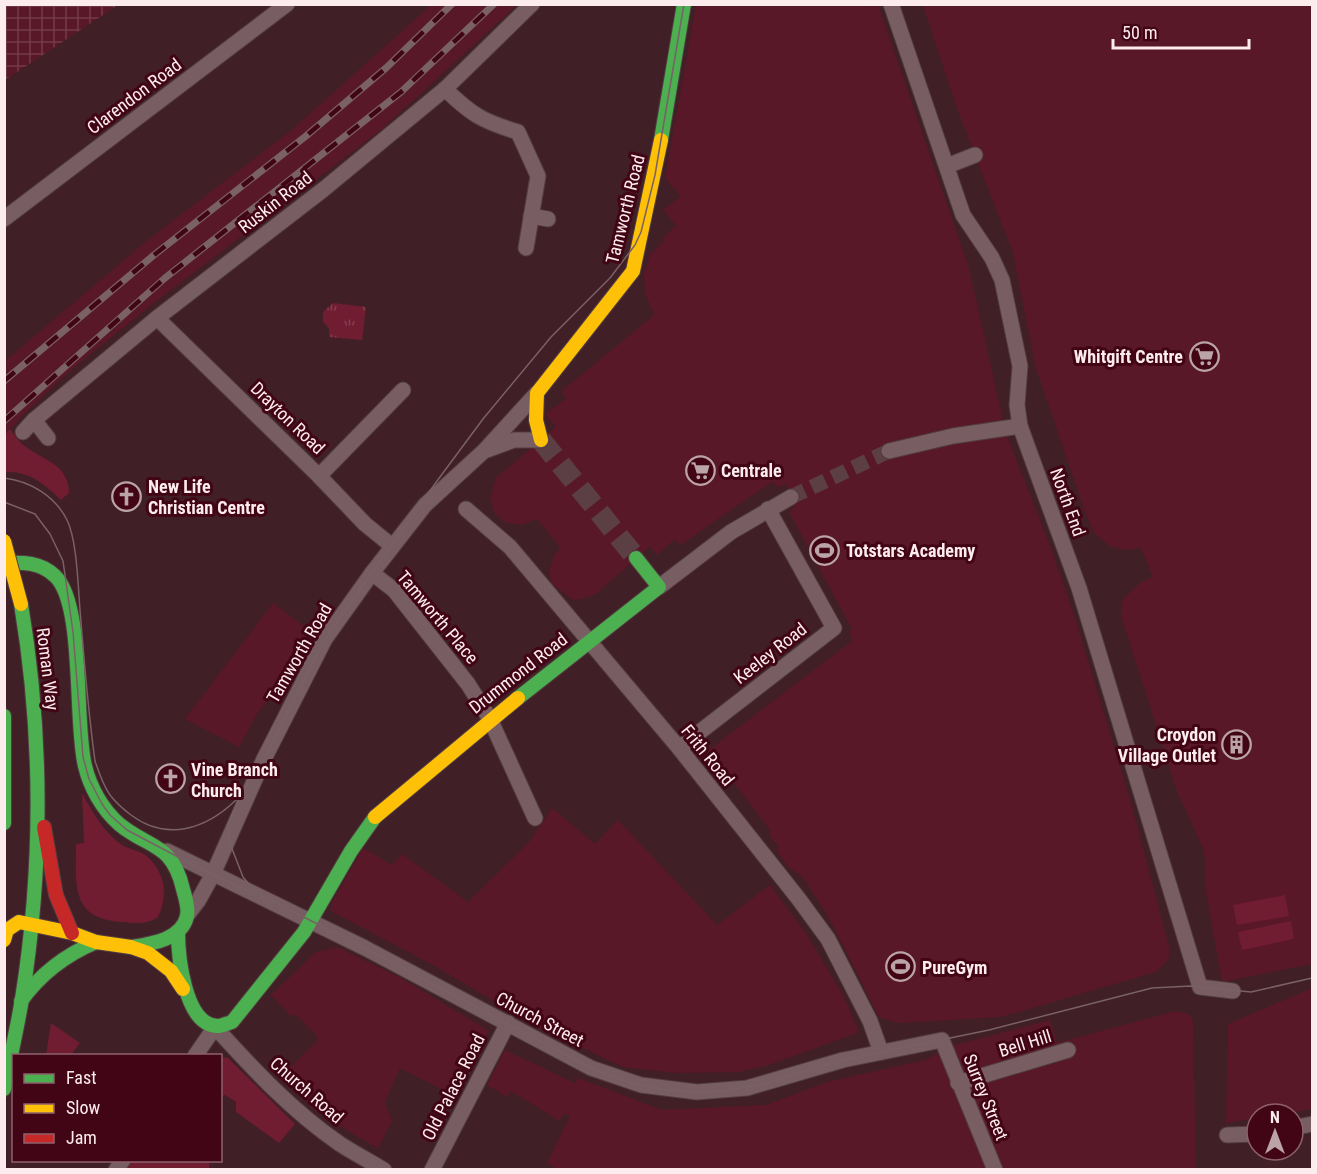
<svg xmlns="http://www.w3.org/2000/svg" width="1317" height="1174" viewBox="0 0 1317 1174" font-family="'Roboto Condensed',sans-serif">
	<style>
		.built { fill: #591827 }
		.industrial { fill: url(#industrial-grid) }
		.green { fill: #701c31 }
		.park { fill: url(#park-tufts) }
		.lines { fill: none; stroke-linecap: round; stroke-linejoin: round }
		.street-tunnel { stroke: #5c3e45; stroke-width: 15; stroke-dasharray: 15 8; stroke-linecap: butt }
		.secondary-tunnel { stroke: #5c3e45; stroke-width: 21; stroke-dasharray: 21 10; stroke-linecap: butt }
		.street-casing { stroke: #523d41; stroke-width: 17 }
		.fast-casing { stroke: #523d41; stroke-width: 16 }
		.slow-casing { stroke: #523d41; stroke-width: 16 }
		.jam-casing { stroke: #523d41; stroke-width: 16 }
		.street { stroke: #785e62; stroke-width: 15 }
		.fast { stroke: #4caf50; stroke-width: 14 }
		.slow { stroke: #ffc107; stroke-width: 14 }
		.jam { stroke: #c62828; stroke-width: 14 }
		.tram { stroke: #796166; stroke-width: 1.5 }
		.rail-casing { stroke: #796166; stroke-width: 7 }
		.rail { stroke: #420516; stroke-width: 4.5; stroke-dasharray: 14; stroke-linecap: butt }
		.slow-bridge-casing { stroke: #523d41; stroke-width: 16; stroke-linecap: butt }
		.slow-bridge { stroke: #ffc107; stroke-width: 14 }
		.labels { text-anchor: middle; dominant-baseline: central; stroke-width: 6; stroke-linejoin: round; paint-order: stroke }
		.street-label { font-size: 18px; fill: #fdecee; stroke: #420516 }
		.poi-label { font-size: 18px; font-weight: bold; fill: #fdecee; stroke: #420516; text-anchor: start }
	</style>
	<defs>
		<pattern id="industrial-grid" width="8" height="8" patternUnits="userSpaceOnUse" patternTransform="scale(1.5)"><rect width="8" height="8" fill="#591827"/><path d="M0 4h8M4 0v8" fill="none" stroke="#723a47"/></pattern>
		<pattern id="park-tufts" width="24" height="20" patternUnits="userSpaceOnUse" patternTransform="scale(1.5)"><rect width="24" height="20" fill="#701c31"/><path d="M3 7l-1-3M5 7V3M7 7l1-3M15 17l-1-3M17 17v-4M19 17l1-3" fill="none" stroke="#853d4f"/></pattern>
	</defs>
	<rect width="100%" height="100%" fill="#401f27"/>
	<g class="built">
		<path d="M867 4 868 7 878 5 969 268 1006 434 1051 548 1076 621 1133 810 1170 951 1168 960 1156 972 1001 1017 898 1023 879 1017 827 914 801 875 788 867 778 852V843H775L769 835 770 830 709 750 852 641 849 631 852 629 789 512 795 507 786 484 778 487 772 482 680 545 675 539 657 555 650 546 596 594 581 599 573 600 552 584 549 571 553 558 560 547 537 519 521 525 506 523 495 513 490 498 496 478 556 427 545 414 566 399 562 391 654 315 645 293 644 273 650 255 664 241 662 238 676 226 663 210 681 196 665 178 696 5Z"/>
		<path d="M431 5H517L381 130 150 306 71 370 25 413 5 435V361L149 239 293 129Z"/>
		<path d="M923 5H1312V964L1222 982 1205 886 1206 866 1203 848 1178 794 1121 616 1122 600 1141 582 1153 577 1141 548 1129 550 1111 547 1094 533 1085 512 1035 365 1013 253 956 106Z"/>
		<path d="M273 603 310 631 278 688 258 712 239 747 185 719Z"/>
		<path d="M552 808 595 844 618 820 717 925 770 885 805 932 843 995 858 1029 857 1033 769 1065 739 1072 677 1073 623 1067 531 1023 433 965 331 911V904L363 848 392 865 402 854 468 902 530 841Z"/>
		<path d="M333 948H339L401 978 489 1031 452 1094 400 1068 385 1102 392 1121 378 1148 343 1128 320 1112 282 1075 317 1041 318 1037 296 1015 291 1016 271 995 316 952Z"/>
		<path d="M1312 988V1109L1283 1114H1257V1118L1226 1123 1228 1024Z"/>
		<path d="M1175 1011 1186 1013 1192 1017 1193 1023 1196 1169H557L547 1163 570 1116 564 1113 559 1121 511 1091 508 1097 487 1085 505 1050 575 1083 578 1078 662 1110 766 1105 827 1082 925 1060 955 1045 1050 1020 1057 1043Z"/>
	</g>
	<path class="industrial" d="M5 4H118V5L5 80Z"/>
	<g class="green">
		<path d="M10 429C14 434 18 440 22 444 41 460 69 463 69 493L61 500C45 484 29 471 6 472L5 435Z"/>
		<path d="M82 793C92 811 104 833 122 845 128 849 137 850 144 854 165 870 169 895 158 917 147 925 135 923 122 922 70 919 76 884 76 844L84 843Z"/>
		<path d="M1285 895 1289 916 1237 925 1233 905Z"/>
		<path d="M1291 921 1294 939 1242 950 1238 932Z"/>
		<path d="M51 1023 80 1043 71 1055H46Z"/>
		<path d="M221 1057 228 1058 295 1124 279 1143 236 1112V1102L225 1095 221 1096Z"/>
		<path d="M209 1160V1169L125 1170 131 1161Z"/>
	</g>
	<path class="park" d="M333 303 366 307 362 340 329 337V328L323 322V312Z"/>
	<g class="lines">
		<path class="street-tunnel" d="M791 497 889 451"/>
		<path class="secondary-tunnel" d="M541 440 636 558"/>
		<defs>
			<g id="street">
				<path d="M891 4 963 215 992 258 1002 280 1020 366 1017 405 1020 426 1079 588 1200 987 1233 991"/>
				<path d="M445 89C472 115 482 121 518 132L538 176 526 248"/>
				<path d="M947 166 975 155"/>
				<path d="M531 216 548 219"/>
				<path d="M4 219 287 4"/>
				<path d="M157 318 319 476 365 524 392 546"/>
				<path d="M34 420 48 438"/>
				<path d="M23 432 34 420 157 318 324 189 445 89 532 4"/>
				<path d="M487 450 514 440H541"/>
				<path d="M889 451 953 436 1020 426"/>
				<path d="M319 476 403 390"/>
				<path d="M466 509 510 547 679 748 798 898 828 939 870 1021 881 1052"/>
				<path d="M372 573 394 590 468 684 490 719 535 818"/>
				<path d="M659 587 731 532 791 497"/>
				<path d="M679 748 834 628 768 509"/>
				<path d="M167 851 365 948 591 1068 641 1085 697 1092 747 1088 843 1060 942 1040 995 1170"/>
				<path d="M188 914 198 901 213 874 264 759 325 639 372 573 425 505 484 451 537 393"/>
				<path d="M195 1056 215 1027C253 1069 292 1111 340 1144 354 1153 369 1161 384 1170"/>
				<path d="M958 1083 1068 1050"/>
				<path d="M1293 1128 1312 1124"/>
				<path d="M1227 1135 1257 1134"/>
				<path d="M116 1170 123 1160"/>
				<path d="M432 1170 508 1023"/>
			</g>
			<g id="fast">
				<path d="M661 140 684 4"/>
				<path d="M4 563C22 562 41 562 55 576 85 604 74 723 85 766 90 787 102 809 119 824 149 849 172 842 183 889 185 897 189 908 187 916 182 940 150 944 131 947"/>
				<path d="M518 698 659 587 636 558"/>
				<path d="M4 716V823"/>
				<path d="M178 931C178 954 184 1026 218 1026 222 1026 228 1023 232 1022L304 932 351 851 375 817"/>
				<path d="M21 1001C41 973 65 955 96 942"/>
				<path d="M4 1089C10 1059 17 1029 22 999 43 867 43 736 21 604"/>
			</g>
			<g id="slow">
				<path d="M541 440 536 420 537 393 633 271 661 140"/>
				<path d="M375 817 518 698"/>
				<path d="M4 940 7 930 19 922 72 933 96 942 131 947 148 953 171 971 183 989"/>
			</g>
			<path id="jam" d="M44 827 56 895 72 933"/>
		</defs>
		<use href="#street" class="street-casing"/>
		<use href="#fast" class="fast-casing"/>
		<use href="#slow" class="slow-casing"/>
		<use href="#jam" class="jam-casing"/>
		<use href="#street" class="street"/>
		<use href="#fast" class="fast"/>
		<use href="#slow" class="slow"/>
		<use href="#jam" class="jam"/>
		<g class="tram">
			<path d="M684 4 655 175 641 232 635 245 610 278 551 337 483 419 437 481 325 639 264 759 239 798 229 822V841L243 877 252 888 262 896 365 948 591 1068 620 1080 667 1090 697 1092 725 1091 763 1084 843 1060 989 1030 1152 988 1191 986 1251 992 1312 978"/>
			<path d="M4 478C30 481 55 496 67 520 77 540 78 586 80 610 84 660 88 711 95 761 99 773 103 785 110 795 116 803 123 809 131 815 167 842 206 829 236 800"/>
			<path d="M4 502 35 514 50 534 63 561 73 632 83 757 89 779 102 804 110 815 127 830 199 868 254 894"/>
		</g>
		<defs>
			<g id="rail">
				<path d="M4 381 154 255 306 136 386 68 452 4"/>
				<path d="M4 421 165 278 401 92 494 4"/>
			</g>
		</defs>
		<use href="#rail" class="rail-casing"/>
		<use href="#rail" class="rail"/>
		<defs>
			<path id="slow-bridge" d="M4 541 21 604"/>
		</defs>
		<use href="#slow-bridge" class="slow-bridge-casing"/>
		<use href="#slow-bridge" class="slow-bridge"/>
	</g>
	<defs>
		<symbol id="supermarket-ring" viewBox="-11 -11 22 22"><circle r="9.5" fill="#420516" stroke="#bba4a8" stroke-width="1.5"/><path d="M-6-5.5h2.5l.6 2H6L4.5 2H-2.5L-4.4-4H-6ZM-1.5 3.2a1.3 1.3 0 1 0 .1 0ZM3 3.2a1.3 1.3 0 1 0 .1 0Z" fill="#bba4a8"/></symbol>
		<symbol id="church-ring" viewBox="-11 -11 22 22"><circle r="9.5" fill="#420516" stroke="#bba4a8" stroke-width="1.5"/><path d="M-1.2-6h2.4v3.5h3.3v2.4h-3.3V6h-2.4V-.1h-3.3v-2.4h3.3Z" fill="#bba4a8"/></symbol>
		<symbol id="stadium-ring" viewBox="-11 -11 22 22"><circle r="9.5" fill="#420516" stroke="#bba4a8" stroke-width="1.5"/><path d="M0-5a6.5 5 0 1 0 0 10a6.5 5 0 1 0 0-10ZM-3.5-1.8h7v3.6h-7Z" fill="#bba4a8"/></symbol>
		<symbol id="building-ring" viewBox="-11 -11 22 22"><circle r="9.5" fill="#420516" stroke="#bba4a8" stroke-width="1.5"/><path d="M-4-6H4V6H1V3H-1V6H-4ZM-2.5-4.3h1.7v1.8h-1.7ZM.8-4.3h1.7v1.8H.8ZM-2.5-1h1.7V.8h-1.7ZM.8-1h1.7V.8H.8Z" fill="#bba4a8"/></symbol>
	</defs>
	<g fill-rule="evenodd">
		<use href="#supermarket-ring" x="1188" y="340" width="33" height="33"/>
		<use href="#supermarket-ring" x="684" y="454" width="33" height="33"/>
		<use href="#church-ring" x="110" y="480" width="33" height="33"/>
		<use href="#stadium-ring" x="808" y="534" width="33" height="33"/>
		<use href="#building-ring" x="1220" y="728" width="33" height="33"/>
		<use href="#church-ring" x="154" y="762" width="33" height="33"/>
		<use href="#stadium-ring" x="884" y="950" width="33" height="33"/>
	</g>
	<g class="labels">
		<g class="street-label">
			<text transform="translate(134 96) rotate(-37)">Clarendon Road</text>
			<text transform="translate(275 202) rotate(-38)">Ruskin Road</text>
			<text transform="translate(625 209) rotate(-76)">Tamworth Road</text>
			<text transform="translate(288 418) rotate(44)">Drayton Road</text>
			<text transform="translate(1068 502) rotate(70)">North End</text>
			<text transform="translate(438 617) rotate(50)">Tamworth Place</text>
			<text transform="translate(299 653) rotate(-60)">Tamworth Road</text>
			<text transform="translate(770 653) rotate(-38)">Keeley Road</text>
			<text transform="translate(48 669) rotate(83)">Roman Way</text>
			<text transform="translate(518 673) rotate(-38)">Drummond Road</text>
			<text transform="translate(708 755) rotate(51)">Frith Road</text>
			<text transform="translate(540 1019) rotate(28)">Church Street</text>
			<text transform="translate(1025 1043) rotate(-17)">Bell Hill</text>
			<text transform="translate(453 1087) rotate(-63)">Old Palace Road</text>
			<text transform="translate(307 1090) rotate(41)">Church Road</text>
			<text transform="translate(986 1097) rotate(68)">Surrey Street</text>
		</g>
		<g class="poi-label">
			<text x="1183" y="356" text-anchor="end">Whitgift Centre</text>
			<text x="721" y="470">Centrale</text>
			<text x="148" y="486">New Life<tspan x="148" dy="21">Christian Centre</tspan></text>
			<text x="846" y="550">Totstars Academy</text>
			<text x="1216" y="734" text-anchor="end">Croydon<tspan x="1216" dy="21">Village Outlet</tspan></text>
			<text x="191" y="769">Vine Branch<tspan x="191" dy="21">Church</tspan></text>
			<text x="922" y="967">PureGym</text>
		</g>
	</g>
	<rect width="1317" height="1174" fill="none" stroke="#fdecee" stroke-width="12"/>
	<rect x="12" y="1054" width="210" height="108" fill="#420516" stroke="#8d616c" stroke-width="1.5"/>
	<rect x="24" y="1074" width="30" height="9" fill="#4caf50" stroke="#8d616c" stroke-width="1.5"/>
	<text x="66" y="1084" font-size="18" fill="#fdecee">Fast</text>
	<rect x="24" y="1104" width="30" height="9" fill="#ffc107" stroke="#8d616c" stroke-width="1.5"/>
	<text x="66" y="1114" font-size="18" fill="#fdecee">Slow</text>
	<rect x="24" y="1134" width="30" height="9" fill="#c62828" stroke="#8d616c" stroke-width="1.5"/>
	<text x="66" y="1144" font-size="18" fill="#fdecee">Jam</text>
	<g transform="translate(1275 1132)"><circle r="28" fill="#420516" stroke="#8d616c" stroke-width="1.5"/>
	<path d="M0-4.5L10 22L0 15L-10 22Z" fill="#bba4a8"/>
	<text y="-9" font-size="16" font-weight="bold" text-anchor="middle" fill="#fdecee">N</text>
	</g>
	<path d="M1113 39v9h136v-9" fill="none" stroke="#fdecee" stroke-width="3"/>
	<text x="1122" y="39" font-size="18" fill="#fdecee" stroke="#420516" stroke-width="4.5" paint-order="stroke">50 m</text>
</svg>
